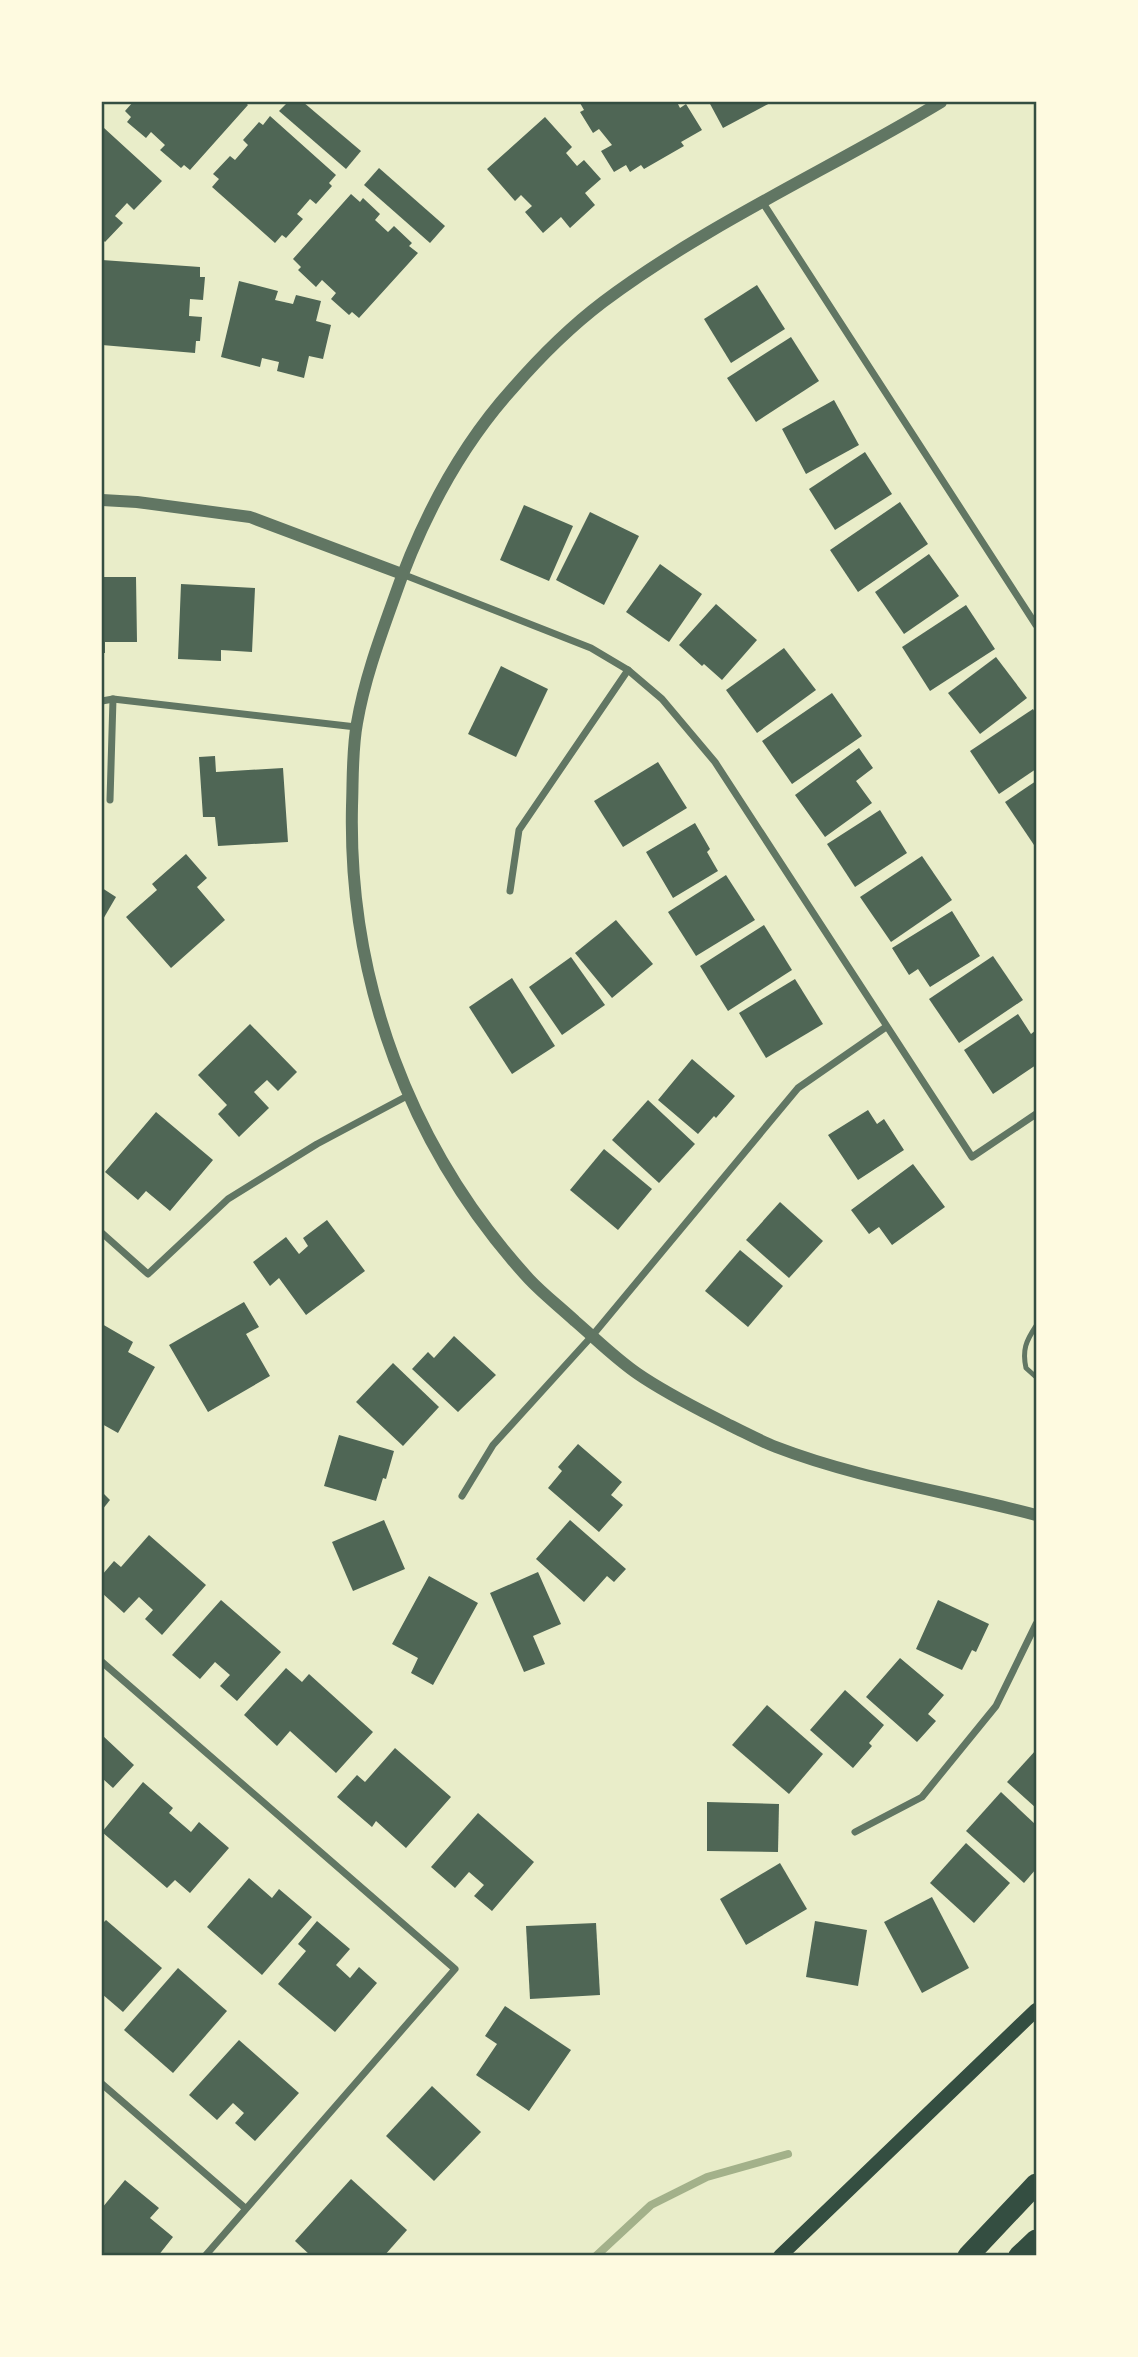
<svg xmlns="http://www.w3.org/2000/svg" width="1138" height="2357" viewBox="0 0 1138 2357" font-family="Roboto,sans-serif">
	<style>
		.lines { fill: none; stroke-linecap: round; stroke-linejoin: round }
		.stream { stroke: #a3b18a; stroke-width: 8 }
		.building { fill: #4f6655 }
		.service { stroke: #617663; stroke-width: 5 }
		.minor { stroke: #617663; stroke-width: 7 }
		.tertiary { stroke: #617663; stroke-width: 12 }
		.secondary { stroke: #344e41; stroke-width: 14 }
		.motorway { stroke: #344e41; stroke-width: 21 }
		.neatline { fill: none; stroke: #344e41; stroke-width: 2.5 }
	</style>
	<rect width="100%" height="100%" fill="#e9edc9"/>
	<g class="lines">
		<path class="stream" d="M596 2256 651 2205 707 2177 788 2154"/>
	</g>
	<g class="building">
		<path d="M133 102H245L248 105 190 170 184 165 181 168 160 150 165 145 151 132 146 138 127 122 131 117 125 111Z"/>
		<path d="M288 102H303L361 151 346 169 279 111Z"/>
		<path d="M582 102H677L680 108 686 104 702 130 681 142 684 146 644 169 641 165 630 172 626 165 614 172 601 151 612 145 599 129 593 133 580 112 584 110 580 103Z"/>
		<path d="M709 102H772L723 128Z"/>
		<path d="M270 116 336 175 329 183 332 186 316 204 310 199 297 214 303 219 286 238 282 235 275 243 212 187 219 179 213 174 230 156 235 160 248 145 243 140 259 122 263 125Z"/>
		<path d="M545 117 572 147 566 153 577 166 584 160 601 179 585 193 595 205 570 228 561 217 543 233 525 212 532 206 521 195 515 201 487 169Z"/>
		<path d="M104 128 162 181 134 210 127 203 115 216 123 223 105 242 102 239V131Z"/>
		<path d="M379 168 445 226 430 243 364 185Z"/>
		<path d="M351 194 360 202 363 198 380 214 375 220 388 232 394 226 412 243 409 246 418 253 359 318 352 312 349 315 331 299 336 293 322 280 316 287 298 270 301 267 293 259Z"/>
		<path d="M102 260 200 267V277H205L203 300 190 299 189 316 202 317 200 341H196L195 353 102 345Z"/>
		<path d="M239 281 278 291 275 300 293 304 296 295 321 301 316 321 331 325 323 359 309 356 304 378 277 371 279 362 262 358 260 367 221 357Z"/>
		<path d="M757 285 785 329 731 363 704 319Z"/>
		<path d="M791 337 819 381 756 422 727 378Z"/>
		<path d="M834 400 859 445 806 474 782 429Z"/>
		<path d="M865 452 892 494 835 530 809 489Z"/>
		<path d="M900 502 928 544 858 592 830 550Z"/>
		<path d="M524 505 573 526 549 581 500 560Z"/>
		<path d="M590 512 639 536 604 605 556 580Z"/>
		<path d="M929 554 959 596 904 634 875 592Z"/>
		<path d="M660 564 702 594 669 642 626 612Z"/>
		<path d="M102 577H136L137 642H105V653H102Z"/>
		<path d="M181 584 255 588 252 652 221 650V661L178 659Z"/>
		<path d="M716 604 757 640 722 680 704 664 702 666 679 645Z"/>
		<path d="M966 605 995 649 930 691 902 647Z"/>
		<path d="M784 648 816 690 757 733 726 690Z"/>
		<path d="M996 657 1027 698 980 734 948 693Z"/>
		<path d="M501 666 548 689 516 757 468 734Z"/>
		<path d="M832 693 862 736 792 784 762 741Z"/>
		<path d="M1033 709 1036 714V769L999 794 970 751Z"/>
		<path d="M859 748 873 768 856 781 872 803 825 837 795 795Z"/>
		<path d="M215 756 216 772 283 768 288 842 218 846 215 817H203L199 757Z"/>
		<path d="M658 762 687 808 623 847 594 801Z"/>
		<path d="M1036 781V843L1034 845 1005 802Z"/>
		<path d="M880 810 907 853 855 887 827 844Z"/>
		<path d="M695 823 710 849 707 852 718 871 673 898 646 852Z"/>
		<path d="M186 854 207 878 197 887 225 920 171 968 126 917 157 890 152 884Z"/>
		<path d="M922 856 952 900 891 942 860 897Z"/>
		<path d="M726 875 755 920 696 956 668 912Z"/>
		<path d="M102 888 116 897 102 921Z"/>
		<path d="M952 911 980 956 930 987 918 969 909 975 892 948Z"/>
		<path d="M616 920 653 964 612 998 575 953Z"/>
		<path d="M764 925 792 970 728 1011 700 966Z"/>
		<path d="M993 956 1023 1000 959 1043 929 999Z"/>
		<path d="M571 957 605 1005 562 1035 529 987Z"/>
		<path d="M512 978 555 1046 512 1074 469 1007Z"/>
		<path d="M795 979 823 1024 766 1058 739 1013Z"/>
		<path d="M1018 1014 1031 1034 1036 1030V1065L993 1094 964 1050Z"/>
		<path d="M250 1024 297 1072 278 1091 267 1080 254 1092 269 1108 239 1137 218 1114 227 1105 198 1075Z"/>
		<path d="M692 1059 735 1096 716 1118 714 1116 698 1134 658 1100Z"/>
		<path d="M648 1100 695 1144 659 1183 612 1140Z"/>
		<path d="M868 1110 877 1124 884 1119 904 1150 858 1180 828 1135Z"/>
		<path d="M156 1112 213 1160 170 1211 146 1191 138 1200 105 1172Z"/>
		<path d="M604 1149 652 1189 618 1230 570 1190Z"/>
		<path d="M913 1164 945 1207 892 1245 879 1227 869 1234 851 1210Z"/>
		<path d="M780 1202 823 1241 789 1278 746 1240Z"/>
		<path d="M327 1220 365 1271 306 1315 279 1278 270 1286 253 1262 286 1237 299 1254 308 1246 303 1238Z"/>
		<path d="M740 1250 783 1286 748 1327 705 1291Z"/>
		<path d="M244 1302 259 1327 246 1334 270 1376 208 1412 169 1345Z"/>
		<path d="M102 1324 133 1342 128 1352 155 1367 118 1433 102 1424 104 1414 102 1413Z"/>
		<path d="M454 1336 496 1375 458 1412 412 1369 428 1352 434 1358Z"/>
		<path d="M393 1363 439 1407 403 1446 356 1402Z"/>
		<path d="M339 1435 394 1451 386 1479 383 1478 376 1501 324 1486Z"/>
		<path d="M578 1444 622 1482 611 1495 623 1505 599 1532 548 1488 562 1471 558 1467Z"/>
		<path d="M102 1492 110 1500 102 1510Z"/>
		<path d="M384 1520 405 1569 353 1591 332 1542Z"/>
		<path d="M570 1520 626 1569 614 1582 607 1576 584 1602 536 1559Z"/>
		<path d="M149 1535 206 1585 162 1635 145 1619 153 1610 139 1597 124 1613 102 1593V1575L114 1561 121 1567Z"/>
		<path d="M538 1572 561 1624 533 1636 545 1664 524 1672 490 1593Z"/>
		<path d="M429 1576 478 1603 433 1685 411 1673 418 1658 392 1644Z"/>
		<path d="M221 1600 281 1652 237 1701 220 1686 230 1675 215 1662 200 1679 172 1655Z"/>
		<path d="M938 1600 989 1624 976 1652 972 1650 962 1670 916 1649Z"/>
		<path d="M900 1658 944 1695 928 1714 936 1721 917 1742 866 1697Z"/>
		<path d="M286 1668 302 1682 309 1674 373 1732 336 1773 290 1731 277 1746 244 1715Z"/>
		<path d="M845 1690 884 1725 869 1743 872 1746 853 1768 810 1730Z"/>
		<path d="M767 1705 823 1754 789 1794 732 1745Z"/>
		<path d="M102 1735 134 1765 113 1788 103 1779 102 1781Z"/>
		<path d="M395 1748 451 1797 406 1848 376 1821 372 1827 337 1797 357 1775 365 1782Z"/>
		<path d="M1036 1750V1808L1007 1782Z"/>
		<path d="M143 1782 173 1808 169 1813 191 1832 199 1822 229 1848 190 1893 175 1880 167 1888 102 1832Z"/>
		<path d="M1001 1792 1036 1825V1869L1024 1883 966 1831Z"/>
		<path d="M707 1802 779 1804 778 1852 707 1851Z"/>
		<path d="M478 1813 534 1862 492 1911 474 1896 484 1885 469 1872 455 1888 431 1867Z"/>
		<path d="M966 1843 1010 1883 974 1923 930 1883Z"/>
		<path d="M780 1863 807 1909 746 1945 720 1899Z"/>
		<path d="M249 1878 272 1898 279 1889 312 1917 262 1975 207 1927Z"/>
		<path d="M932 1897 969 1968 922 1993 884 1922Z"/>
		<path d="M106 1920 162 1968 123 2012 102 1994V1924Z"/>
		<path d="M317 1921 350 1949 336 1965 350 1978 359 1967 377 1983 335 2032 278 1984 306 1951 298 1944Z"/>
		<path d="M815 1921 867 1930 858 1986 806 1977Z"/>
		<path d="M596 1923 600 1995 530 1999 526 1926Z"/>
		<path d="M178 1968 227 2011 173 2073 124 2030Z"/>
		<path d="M505 2006 571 2050 529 2111 476 2075 497 2044 485 2036Z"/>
		<path d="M239 2040 299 2093 255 2141 235 2123 244 2113 233 2103 217 2120 189 2095Z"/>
		<path d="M432 2086 481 2132 434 2181 386 2136Z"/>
		<path d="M351 2179 407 2230 384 2256H311L295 2241Z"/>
		<path d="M125 2180 159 2208 150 2218 173 2237 158 2256H102V2208Z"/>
	</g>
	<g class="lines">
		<path class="service" d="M1036 1326C1026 1341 1022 1350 1026 1368L1036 1377"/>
		<g class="minor">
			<path d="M763 203 1036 625"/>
			<path d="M402 574 591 648 628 670 662 699 715 762 972 1157 1036 1114"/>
			<path d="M102 701 113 699 356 727"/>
			<path d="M110 800 113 699"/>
			<path d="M510 891 519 830 628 670"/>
			<path d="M102 1233 148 1274 228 1199 317 1144 409 1095"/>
			<path d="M462 1496 493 1445 592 1336 798 1088 886 1027"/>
			<path d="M102 1662 455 1969 205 2256"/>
			<path d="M855 1832 922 1797 996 1706 1036 1624"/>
			<path d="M102 2084 245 2208"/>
		</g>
		<g class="tertiary">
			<path d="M941 102C830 169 707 224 603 302 570 327 540 357 513 388 457 450 419 525 392 604 378 643 364 682 357 723 352 750 353 778 352 806 348 981 410 1149 529 1279 543 1294 560 1307 575 1321 596 1339 616 1359 638 1374 667 1394 698 1409 729 1425 744 1432 760 1441 776 1447 859 1479 950 1492 1036 1515"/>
			<path d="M102 500 137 502 250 517 402 574"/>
		</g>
		<path class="secondary" d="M780 2256 1036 2010"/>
		<g class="motorway">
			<path d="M968 2256 1036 2184"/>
			<path d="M1019 2256 1036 2240"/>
		</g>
	</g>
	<rect width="1138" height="2357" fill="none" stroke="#fefae0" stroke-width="206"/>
	<rect x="103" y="103" width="932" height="2151" class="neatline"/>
</svg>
